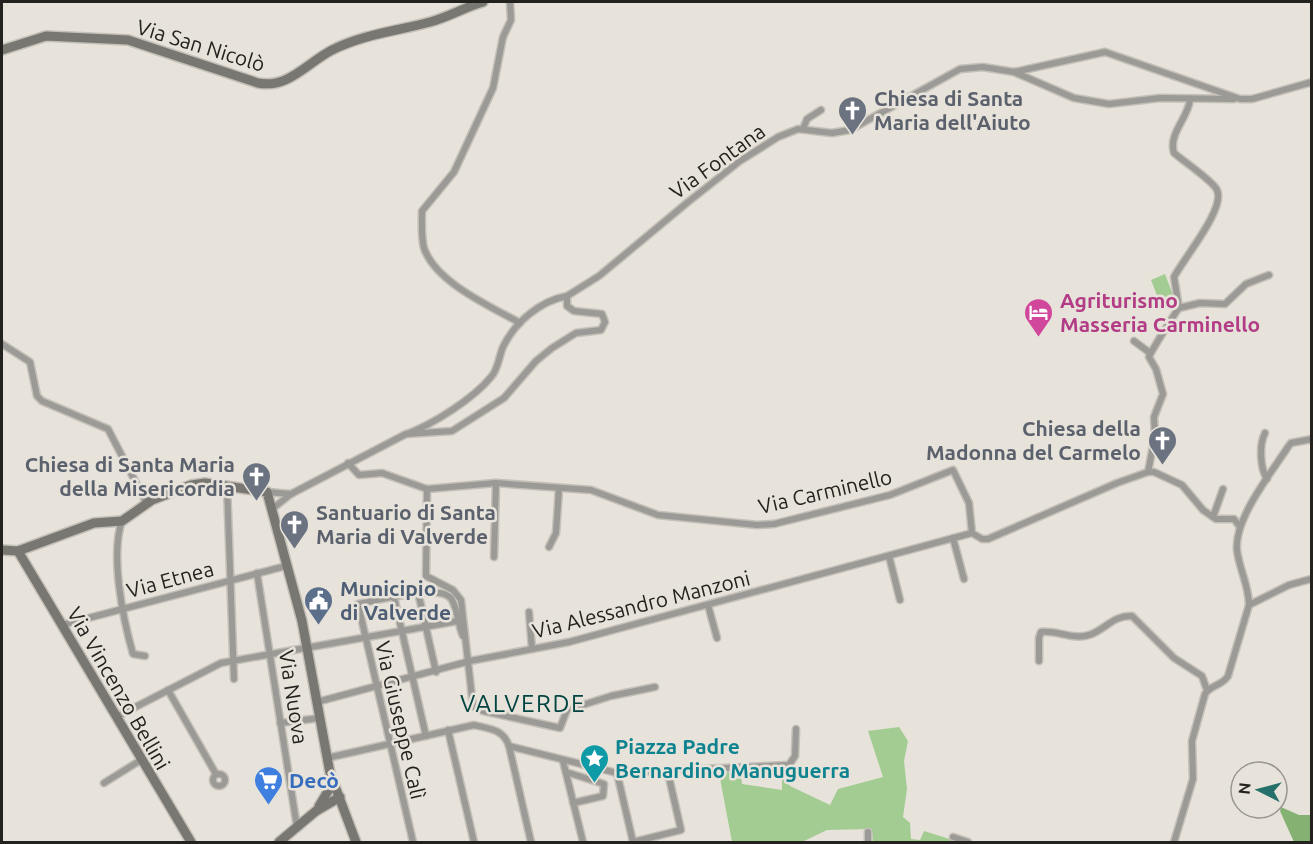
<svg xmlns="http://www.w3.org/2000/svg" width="1313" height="844" viewBox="0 0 1313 844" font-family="Ubuntu,sans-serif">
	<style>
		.green { fill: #a3cc92 }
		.forest { fill: #85b272 }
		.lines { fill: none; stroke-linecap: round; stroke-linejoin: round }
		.street-casing { stroke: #c4c0b8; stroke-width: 9 }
		.secondary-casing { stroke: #c4c0b8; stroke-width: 12 }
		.street { stroke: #9c9a96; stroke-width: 6 }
		.secondary { stroke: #797771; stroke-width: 9 }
		.labels { text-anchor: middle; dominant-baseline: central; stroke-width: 5; stroke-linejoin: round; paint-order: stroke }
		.street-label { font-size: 21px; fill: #24221f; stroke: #e7e3da }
		.worship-label { font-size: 21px; font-weight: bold; fill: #5b616d; stroke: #e7e3da; text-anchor: start }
		.hotel-label { font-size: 21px; font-weight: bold; fill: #b23c85; stroke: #e7e3da; text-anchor: start }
		.service-label { font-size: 21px; font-weight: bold; fill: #4e5e75; stroke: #e7e3da; text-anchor: start }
		.culture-label { font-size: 21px; font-weight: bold; fill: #0d838f; stroke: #e7e3da; text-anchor: start }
		.shop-label { font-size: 21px; font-weight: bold; fill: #366cbe; stroke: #e7e3da; text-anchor: start }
		.quarter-label { font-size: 24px; letter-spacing: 1.5px; fill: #014441; stroke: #e7e3da }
	</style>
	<rect width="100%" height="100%" fill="#e7e3da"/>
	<g class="green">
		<path d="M1165 274 1176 303 1162 308 1151 280Z"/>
		<path d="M899 727 908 741 904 761 907 789 903 817 910 823 911 839 920 840 924 831 959 842H873L872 829 827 830 802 842H732L719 773 741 771 742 784 782 790V770L790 786 830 805 838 789 883 777 868 731Z"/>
	</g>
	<path class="forest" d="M1281 807 1299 815H1311V842H1294L1280 811Z"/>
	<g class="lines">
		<defs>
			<g id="street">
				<path d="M510 2 511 20 503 37 493 88 454 172 422 211C422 222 421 237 424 248 435 282 490 306 520 323"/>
				<path d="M1014 72 1074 98 1109 104 1160 98 1234 99"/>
				<path d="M803 129 807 119 821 110"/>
				<path d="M1179 308 1174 277C1184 258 1226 208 1217 190 1213 181 1183 161 1174 153 1168 134 1188 118 1190 100"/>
				<path d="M1134 341 1150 353"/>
				<path d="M2 344 30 362 37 396 42 401 108 429 147 504"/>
				<path d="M1265 433C1259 445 1260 468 1267 479"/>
				<path d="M407 434C433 424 473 399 491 377 498 370 499 356 503 347 515 322 540 301 567 296"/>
				<path d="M348 463 359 475 382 473 427 489 496 483 591 490 658 515 757 525 774 524 890 495 953 470 969 503 972 533 982 539H988L1117 483 1148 472H1154L1182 485 1203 510 1216 519H1234L1240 527"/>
				<path d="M1148 472 1155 436 1154 417 1163 394 1156 369 1149 357C1150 353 1175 313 1179 308L1200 303 1225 304 1246 284 1269 275"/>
				<path d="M227 486 234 679"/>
				<path d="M427 489 426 576 453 590 461 600 473 706 483 711 560 728 567 710 611 696 655 687"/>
				<path d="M267 492 291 494"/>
				<path d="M272 509 291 494 406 434 452 431 504 398 536 361 552 348 576 333 601 330 605 322 602 314 574 311 567 306V296L599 276 688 202 740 161 778 137 798 129 832 133 850 130 960 69 983 67 1014 72 1105 52 1240 99H1252L1312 82"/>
				<path d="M1213 517 1223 489"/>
				<path d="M122 521C110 555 123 619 133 654L145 656"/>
				<path d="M953 538 964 579"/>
				<path d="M549 547 556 533 559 488"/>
				<path d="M889 556 900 600"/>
				<path d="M494 557 496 483"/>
				<path d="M257 573 297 827"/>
				<path d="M418 592 436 672"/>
				<path d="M394 597 426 736"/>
				<path d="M708 605 717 638"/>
				<path d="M1249 605 1289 585 1311 579"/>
				<path d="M529 612 532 649"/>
				<path d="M62 625 286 566"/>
				<path d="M1039 661V638L1041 632C1057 630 1072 640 1089 635 1105 630 1113 615 1132 616L1174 658 1202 676 1207 690"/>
				<path d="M168 690 216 774"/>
				<path d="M317 702 470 661 569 642 972 533"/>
				<path d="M116 717 221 663 458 621"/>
				<path d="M280 723 320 718"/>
				<path d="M448 730 474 842"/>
				<path d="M509 746 617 773 789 765 795 756 796 729"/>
				<path d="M327 758 474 725C490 729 503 729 509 746L531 842"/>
				<path d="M563 761 583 842"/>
				<path d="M566 772 604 784 603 796 573 803"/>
				<path d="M617 773 633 842"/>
				<circle cx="219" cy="780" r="6"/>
				<path d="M104 783 141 760"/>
				<path d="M868 832V842"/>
				<path d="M953 837 968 842"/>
				<path d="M413 842 358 604C375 601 443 582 452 600 458 611 458 625 463 636"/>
				<path d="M633 842 681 830 668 773"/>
				<path d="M1174 842 1193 779 1192 741 1205 694C1210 685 1222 686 1228 676L1249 605C1249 585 1239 569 1237 550 1234 519 1271 473 1288 447L1291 443 1312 439"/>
			</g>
			<g id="secondary">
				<path d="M2 50 46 36 128 40 258 83C288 89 307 63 332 50 364 34 397 31 430 22 449 17 465 7 483 2"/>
				<path d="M2 550 18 551 94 523 122 521 152 500 191 485 205 483 267 492 302 621 330 773 356 842"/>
				<path d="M18 551 191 842"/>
				<path d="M319 806 333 783"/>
				<path d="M279 842 316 811 340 797"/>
			</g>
		</defs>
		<use href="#street" class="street-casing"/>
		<use href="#secondary" class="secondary-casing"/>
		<use href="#street" class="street"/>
		<use href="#secondary" class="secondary"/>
	</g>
	<defs>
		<symbol id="church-pin" viewBox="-11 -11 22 30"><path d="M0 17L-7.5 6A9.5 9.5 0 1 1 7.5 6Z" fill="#6b7280" stroke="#e7e3da"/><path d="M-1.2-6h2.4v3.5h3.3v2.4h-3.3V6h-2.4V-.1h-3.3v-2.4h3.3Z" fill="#fff"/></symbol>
		<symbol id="hotel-pin" viewBox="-11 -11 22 30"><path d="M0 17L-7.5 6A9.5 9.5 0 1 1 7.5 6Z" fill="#d1479c" stroke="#e7e3da"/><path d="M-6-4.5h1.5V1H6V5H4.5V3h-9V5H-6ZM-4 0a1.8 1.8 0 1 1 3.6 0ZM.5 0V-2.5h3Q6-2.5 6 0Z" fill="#fff"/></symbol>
		<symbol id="civic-pin" viewBox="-11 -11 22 30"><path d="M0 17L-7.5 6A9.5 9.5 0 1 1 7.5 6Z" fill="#5c6f8a" stroke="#e7e3da"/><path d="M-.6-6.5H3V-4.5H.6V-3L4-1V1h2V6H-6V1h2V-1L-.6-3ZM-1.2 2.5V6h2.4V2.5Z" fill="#fff"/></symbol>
		<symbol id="sight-pin" viewBox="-11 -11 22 30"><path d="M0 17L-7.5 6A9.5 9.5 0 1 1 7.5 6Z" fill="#0f9aa8" stroke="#e7e3da"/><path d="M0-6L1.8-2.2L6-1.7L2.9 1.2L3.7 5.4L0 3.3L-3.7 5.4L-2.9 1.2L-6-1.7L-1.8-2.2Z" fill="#fff"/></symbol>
		<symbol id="supermarket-pin" viewBox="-11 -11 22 30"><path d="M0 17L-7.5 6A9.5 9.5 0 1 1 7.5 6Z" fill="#3f7fe0" stroke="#e7e3da"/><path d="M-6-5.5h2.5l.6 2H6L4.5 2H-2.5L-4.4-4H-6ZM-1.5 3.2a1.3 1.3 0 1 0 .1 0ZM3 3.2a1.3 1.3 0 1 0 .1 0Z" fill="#fff"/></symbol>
	</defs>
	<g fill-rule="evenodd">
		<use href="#church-pin" x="836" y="94" width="33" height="45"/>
		<use href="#hotel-pin" x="1022" y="296" width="33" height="45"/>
		<use href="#church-pin" x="1146" y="424" width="33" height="45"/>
		<use href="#church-pin" x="240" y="460" width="33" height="45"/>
		<use href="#church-pin" x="278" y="508" width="33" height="45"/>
		<use href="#civic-pin" x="302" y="584" width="33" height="45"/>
		<use href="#sight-pin" x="578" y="742" width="33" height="45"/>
		<use href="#supermarket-pin" x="252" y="764" width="33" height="45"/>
	</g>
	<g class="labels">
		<g class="street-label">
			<text transform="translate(201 45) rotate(17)">Via San Nicolò</text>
			<text transform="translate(717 161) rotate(-36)">Via Fontana</text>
			<text transform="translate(825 491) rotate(-13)">Via Carminello</text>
			<text transform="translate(170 579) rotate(-15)">Via Etnea</text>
			<text transform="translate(641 604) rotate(-14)">Via Alessandro Manzoni</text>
			<text transform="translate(119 688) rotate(60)">Via Vincenzo Bellini</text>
			<text transform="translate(294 697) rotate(81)">Via Nuova</text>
			<text transform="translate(401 720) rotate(77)">Via Giuseppe Calì</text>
		</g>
		<g class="worship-label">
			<text x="874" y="98">Chiesa di Santa<tspan x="874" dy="24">Maria dell'Aiuto</tspan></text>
			<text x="1141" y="428" text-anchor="end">Chiesa della<tspan x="1141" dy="24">Madonna del Carmelo</tspan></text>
			<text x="235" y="464" text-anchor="end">Chiesa di Santa Maria<tspan x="235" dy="24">della Misericordia</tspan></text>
			<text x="316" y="512">Santuario di Santa<tspan x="316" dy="24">Maria di Valverde</tspan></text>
		</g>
		<g class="hotel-label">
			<text x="1060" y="300">Agriturismo<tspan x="1060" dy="24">Masseria Carminello</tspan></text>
		</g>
		<g class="service-label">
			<text x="340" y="588">Municipio<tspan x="340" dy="24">di Valverde</tspan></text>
		</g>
		<g class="culture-label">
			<text x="615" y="746">Piazza Padre<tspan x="615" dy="24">Bernardino Manuguerra</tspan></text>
		</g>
		<g class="shop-label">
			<text x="289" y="780">Decò</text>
		</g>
		<g class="quarter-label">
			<text x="523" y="703">VALVERDE</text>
		</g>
	</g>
	<rect width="1313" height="844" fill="none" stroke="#24221f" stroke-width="6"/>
	<g transform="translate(1259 790) rotate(276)"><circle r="28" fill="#e7e3da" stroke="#99968f" stroke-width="1.5"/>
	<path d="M0-4.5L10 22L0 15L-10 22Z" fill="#26706c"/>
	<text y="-9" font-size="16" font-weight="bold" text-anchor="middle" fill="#24221f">N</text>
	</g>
</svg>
